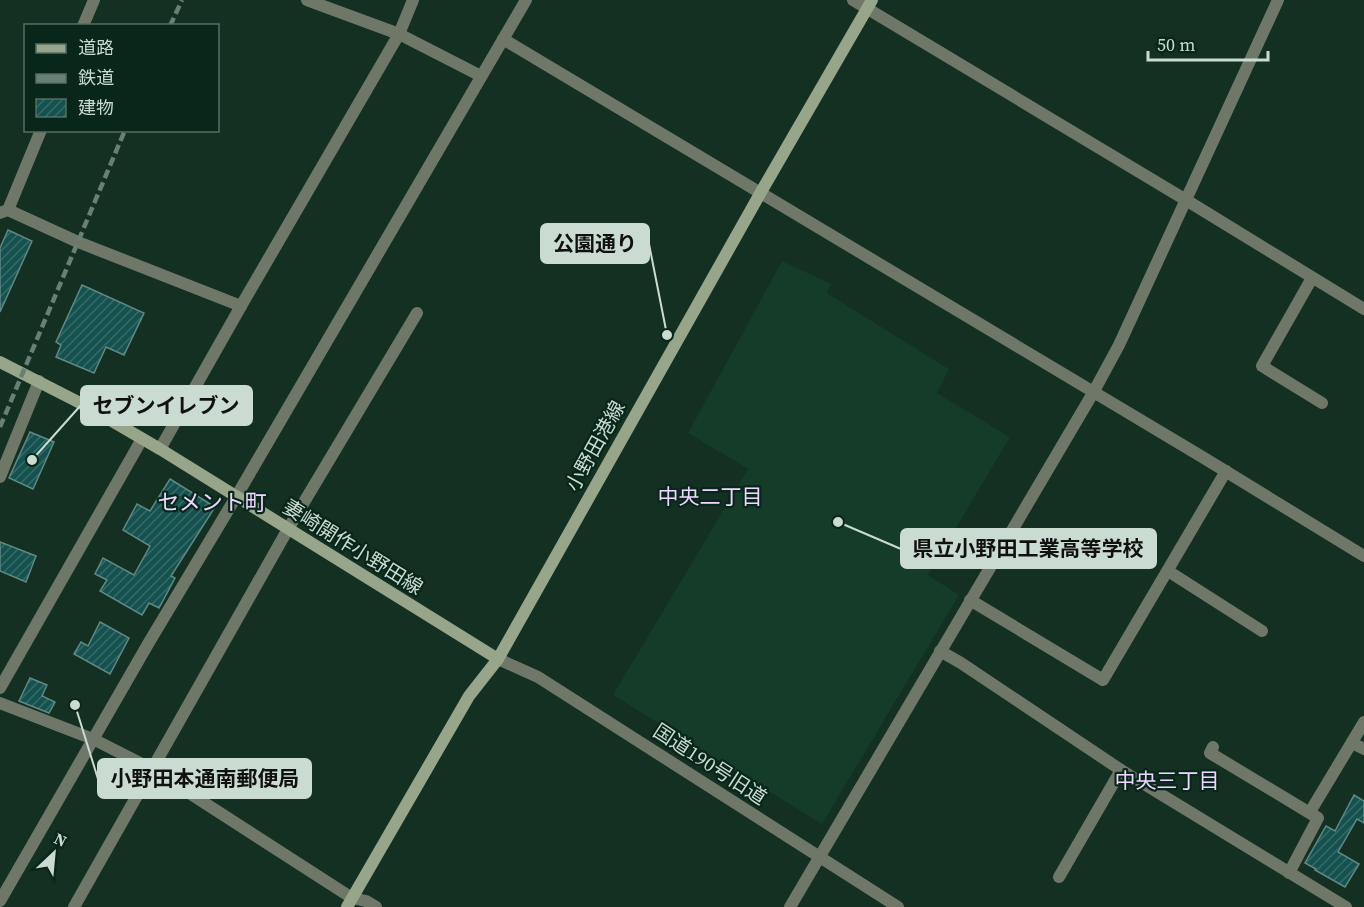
<svg xmlns="http://www.w3.org/2000/svg" width="1364" height="907" viewBox="0 0 1364 907" font-family="'Source Serif 4','Noto Sans JP',serif">
	<style>
		.built { fill: #153b29 }
		.building { fill: url(#building-hatch); stroke: #608885; stroke-width: 1.5 }
		.lines { fill: none; stroke-linecap: round; stroke-linejoin: round }
		.minor { stroke: #6f7868; stroke-width: 12 }
		.tertiary { stroke: #6f7868; stroke-width: 12 }
		.secondary { stroke: #97a58a; stroke-width: 12 }
		.rail { stroke: #698074; stroke-width: 4.5; stroke-dasharray: 9 4.5; stroke-linecap: butt }
		.labels { text-anchor: middle; dominant-baseline: central; stroke-width: 4.5; stroke-linejoin: round; paint-order: stroke }
		.street-label { font-size: 20px; fill: #cadbd1; stroke: #082619 }
		.neighbourhood-label { font-size: 21px; fill: #edd6ff; stroke: #082619 }
		.quarter-label { font-size: 22px; fill: #edd6ff; stroke: #082619 }
		.leader { fill: none; stroke: #cadbd1; stroke-width: 2 }
		.callout-dot { fill: #cadbd1; stroke: #082619; stroke-width: 2 }
		.callout { fill: #cadbd1; stroke: #cadbd1; stroke-width: 2 }
		.callout-label { font-size: 21px; text-anchor: middle; font-weight: bold; fill: #111 }
	</style>
	<defs>
		<pattern id="building-hatch" width="6" height="6" patternUnits="userSpaceOnUse" patternTransform="scale(1.5)"><rect width="6" height="6" fill="#15524f"/><path d="M-1 1l2-2M0 6l6-6M5 7l2-2" fill="none" stroke="#366a67"/></pattern>
	</defs>
	<rect width="100%" height="100%" fill="#133022"/>
	<path class="built" d="M782 261 831 284 827 293 949 369 937 393 1010 437 928 575 959 595 822 824 613 695 748 469 688 433Z"/>
	<g class="building">
		<path d="M8 230 32 241 0 312V248Z"/>
		<path d="M82 285 144 313 124 355 106 347 94 373 56 357 61 345 56 342Z"/>
		<path d="M30 432 54 442 33 489 9 478Z"/>
		<path d="M170 479 215 507 171 576 175 578 159 608 149 603 142 615 100 591 107 580 95 574 103 558 134 575 150 546 123 530 137 504 150 511Z"/>
		<path d="M0 542 36 556 26 582 0 571Z"/>
		<path d="M100 622 129 638 110 674 74 654 81 642 88 646Z"/>
		<path d="M30 678 47 685 42 696 55 702 49 713 19 701Z"/>
		<path d="M1354 795 1364 801V823L1357 819 1338 852 1359 864 1345 887 1315 870 1316 869 1305 863 1326 826 1335 831Z"/>
	</g>
	<g class="lines">
		<g class="minor">
			<path d="M307 0 399 34 481 76"/>
			<path d="M853 0 1186 200 1364 309"/>
			<path d="M83 26 94 0"/>
			<path d="M503 39 1204 458 1364 556"/>
			<path d="M8 210 41 130"/>
			<path d="M0 213 8 210 78 242 241 306"/>
			<path d="M1312 278 1262 366 1322 403"/>
			<path d="M160 449 241 306 399 34 413 0"/>
			<path d="M0 477 39 381"/>
			<path d="M1168 571 1262 631"/>
			<path d="M970 600 1103 680 1226 471"/>
			<path d="M940 651 961 663 1121 770 1346 907"/>
			<path d="M0 703 93 739 152 769 352 898 366 901 376 907"/>
			<path d="M1352 743 1364 749"/>
			<path d="M1213 747 1210 753 1318 818 1289 873"/>
			<path d="M1310 812 1364 722"/>
			<path d="M1059 877 1121 770"/>
			<path d="M0 901 148 644 236 497 526 0"/>
			<path d="M74 907 288 529 417 313"/>
		</g>
		<g class="tertiary">
			<path d="M498 659 538 677 898 907"/>
			<path d="M0 688 142 439"/>
			<path d="M790 907 1093 393 1119 345 1278 0"/>
		</g>
		<g class="secondary">
			<path d="M0 362 88 407 160 449 498 659"/>
			<path d="M347 907 469 696 498 659 761 192 872 0"/>
		</g>
		<g class="rail">
			<path d="M170 26 182 0"/>
			<path d="M0 427 125 130"/>
		</g>
	</g>
	<g class="labels">
		<g class="street-label">
			<text transform="translate(595 446) rotate(-61)">小野田港線</text>
			<text transform="translate(353 547) rotate(32)">妻崎開作小野田線</text>
			<text transform="translate(710 764) rotate(33)">国道190号旧道</text>
		</g>
		<g class="neighbourhood-label">
			<text x="710" y="496">中央二丁目</text>
			<text x="1167" y="780">中央三丁目</text>
		</g>
		<g class="quarter-label">
			<text x="212" y="502">セメント町</text>
		</g>
	</g>
	<path class="leader" d="M667 335L649 244M32 460L81 405M838 522L901 549M75 705L98 779"/>
	<g class="callout-dot">
		<circle cx="667" cy="335" r="6"/>
		<circle cx="32" cy="460" r="6"/>
		<circle cx="838" cy="522" r="6"/>
		<circle cx="75" cy="705" r="6"/>
	</g>
	<g class="callout">
		<rect x="541" y="224" width="108" height="39" rx="6"/>
		<rect x="81" y="386" width="171" height="39" rx="6"/>
		<rect x="901" y="529" width="255" height="39" rx="6"/>
		<rect x="98" y="759" width="213" height="39" rx="6"/>
	</g>
	<g class="callout-label">
		<text x="595" y="251">公園通り</text>
		<text x="166" y="413">セブンイレブン</text>
		<text x="1028" y="556">県立小野田工業高等学校</text>
		<text x="205" y="786">小野田本通南郵便局</text>
	</g>
	<rect x="24" y="24" width="195" height="108" fill="#082619" stroke="#566e63" stroke-width="1.5"/>
	<rect x="36" y="44" width="30" height="9" fill="#97a58a" stroke="#566e63" stroke-width="1.5"/>
	<text x="78" y="54" font-size="18" fill="#cadbd1">道路</text>
	<rect x="36" y="74" width="30" height="9" fill="#698074" stroke="#566e63" stroke-width="1.5"/>
	<text x="78" y="84" font-size="18" fill="#cadbd1">鉄道</text>
	<rect x="36" y="99" width="30" height="18" fill="url(#building-hatch)" stroke="#566e63" stroke-width="1.5"/>
	<text x="78" y="114" font-size="18" fill="#cadbd1">建物</text>
	<g transform="translate(54 853) rotate(26)" stroke="#082619" stroke-width="4.5" paint-order="stroke">
	<path d="M0-4.5L10 22L0 15L-10 22Z" fill="#cadbd1"/>
	<text y="-9" font-size="16" font-weight="bold" text-anchor="middle" fill="#cadbd1">N</text>
	</g>
	<path d="M1148 51v9h120v-9" fill="none" stroke="#cadbd1" stroke-width="3"/>
	<text x="1157" y="51" font-size="18" fill="#cadbd1" stroke="#082619" stroke-width="4.5" paint-order="stroke">50 m</text>
</svg>
